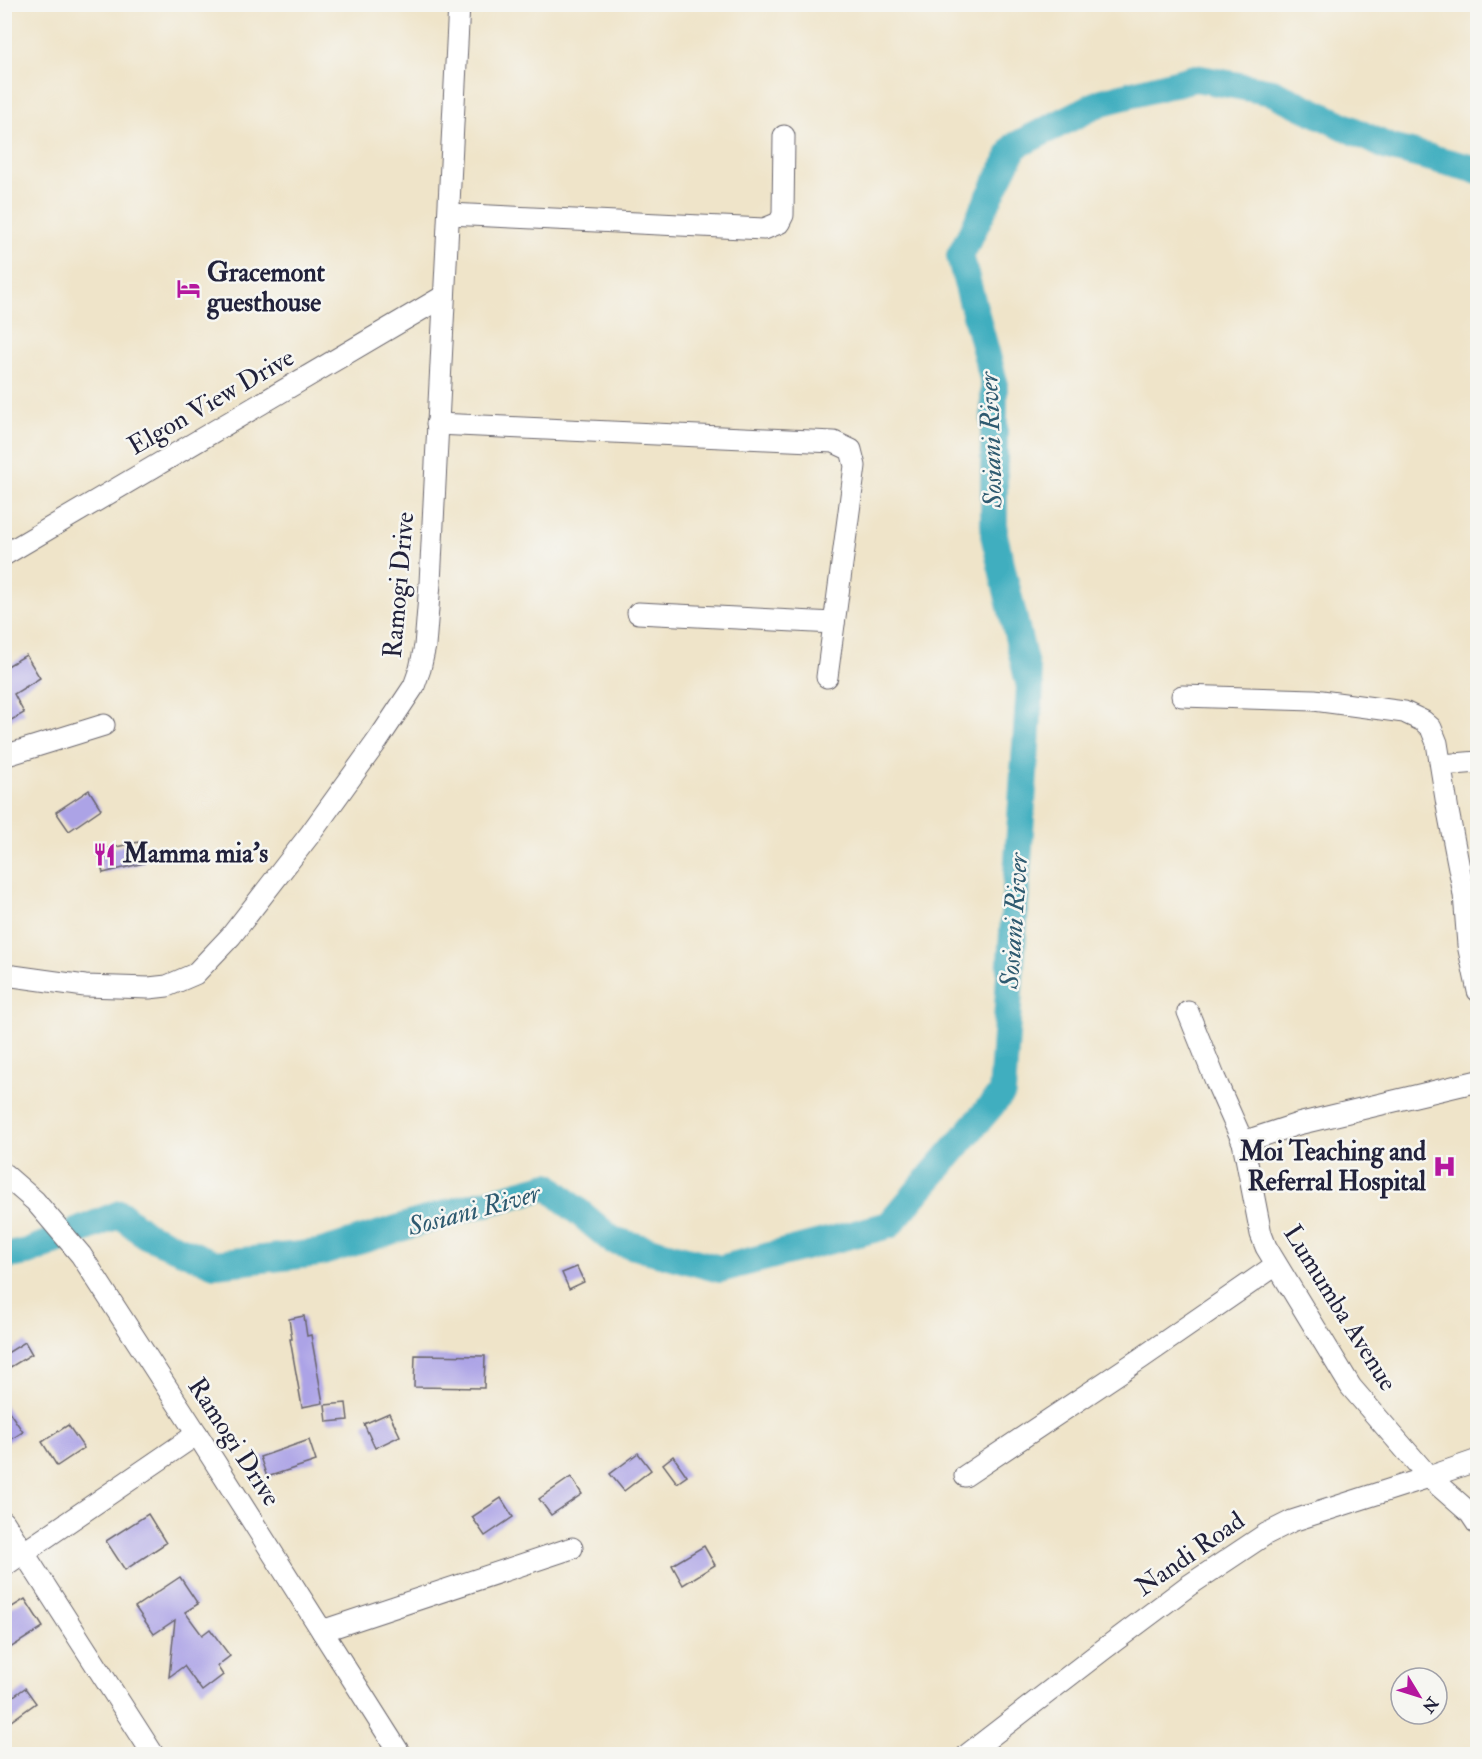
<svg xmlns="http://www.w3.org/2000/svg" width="1482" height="1759" viewBox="0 0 1482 1759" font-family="'IM FELL Double Pica',serif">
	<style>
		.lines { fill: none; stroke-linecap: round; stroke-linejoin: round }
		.river { stroke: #41aebf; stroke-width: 28 }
		.building { fill: #aca3e6 }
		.minor-casing { stroke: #6a666d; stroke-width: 23 }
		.minor { stroke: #fff; stroke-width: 21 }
		.labels { text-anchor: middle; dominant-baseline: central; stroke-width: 5; stroke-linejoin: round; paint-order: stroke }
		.poi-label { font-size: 26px; font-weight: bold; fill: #22223b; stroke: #f6f6f2; text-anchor: start }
		.street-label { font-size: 26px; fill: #22223b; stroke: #f6f6f2 }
		.water-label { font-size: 27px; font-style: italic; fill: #2e5a70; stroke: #f6f6f2 }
	</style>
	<rect width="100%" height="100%" fill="#f6f6f2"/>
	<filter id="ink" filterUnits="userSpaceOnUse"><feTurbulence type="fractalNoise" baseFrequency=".0167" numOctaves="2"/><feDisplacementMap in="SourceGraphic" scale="12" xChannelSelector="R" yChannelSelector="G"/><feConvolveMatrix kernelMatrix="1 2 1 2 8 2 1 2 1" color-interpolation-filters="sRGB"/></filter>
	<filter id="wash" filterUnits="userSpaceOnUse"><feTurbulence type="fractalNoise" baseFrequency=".008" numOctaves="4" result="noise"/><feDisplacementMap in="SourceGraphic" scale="24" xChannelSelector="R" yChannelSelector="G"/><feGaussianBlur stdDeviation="1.35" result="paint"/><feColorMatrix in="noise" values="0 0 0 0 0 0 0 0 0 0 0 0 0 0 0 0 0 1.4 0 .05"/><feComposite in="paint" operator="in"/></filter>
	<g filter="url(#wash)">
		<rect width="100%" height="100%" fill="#efe4c9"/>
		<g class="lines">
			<path class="river" d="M4 1256 27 1252 120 1214 146 1235 215 1264 319 1253 449 1213 548 1186 612 1240 720 1269 889 1225 1002 1093 1030 687 994 535V382L960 256 1015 146 1102 102 1195 78 1272 92 1388 147 1478 170"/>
		</g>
		<g id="blocks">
			<g class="building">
				<path d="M26 655 40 678 14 694 24 713 4 724V668Z"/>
				<path d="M89 790 101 809 69 831 56 812Z"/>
				<path d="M139 842 144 863 103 873 98 851Z"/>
				<path d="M577 1267 584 1282 569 1289 562 1273Z"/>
				<path d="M304 1316 307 1336 311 1335 323 1403 302 1407 290 1339H292L289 1319Z"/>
				<path d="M25 1342 32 1354 4 1371V1355Z"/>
				<path d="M415 1355 485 1356 484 1388 414 1387Z"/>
				<path d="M346 1403 348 1420 327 1422 325 1405Z"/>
				<path d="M4 1404 23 1432 4 1444Z"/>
				<path d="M389 1413 400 1436 375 1448 364 1424Z"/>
				<path d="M68 1425 84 1448 57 1466 42 1442Z"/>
				<path d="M309 1440 316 1461 267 1477 260 1457Z"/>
				<path d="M638 1453 651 1470 624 1491 610 1474Z"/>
				<path d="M673 1456 687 1476 677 1483 663 1464Z"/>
				<path d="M571 1477 582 1494 551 1515 539 1499Z"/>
				<path d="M501 1498 513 1517 485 1536 472 1517Z"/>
				<path d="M148 1514 166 1543 125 1570 106 1541Z"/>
				<path d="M704 1546 715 1565 683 1585 672 1565Z"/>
				<path d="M180 1577 198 1604 185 1612 202 1635 210 1629 230 1656 217 1666 223 1675 202 1691 184 1666 169 1677 175 1620 154 1634 135 1607Z"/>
				<path d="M25 1599 43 1627 4 1652V1627L11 1623 4 1612Z"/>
				<path d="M25 1688 36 1703 4 1726V1703Z"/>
			</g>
		</g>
	</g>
	<g filter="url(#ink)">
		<use href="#blocks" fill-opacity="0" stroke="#6a666d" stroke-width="1.5"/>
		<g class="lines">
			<defs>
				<g id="minor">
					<path d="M449 214 764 229 779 223 783 215 784 136"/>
					<path d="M437 424 834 442 851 450 855 466 827 677"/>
					<path d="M4 555 444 296"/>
					<path d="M638 613 834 623"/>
					<path d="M1182 696 1314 700 1404 712 1423 721 1431 728 1437 743 1448 811 1464 894"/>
					<path d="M4 756 104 725"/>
					<path d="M1442 765 1478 762"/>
					<path d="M1477 893 1464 894 1468 945 1478 991"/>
					<path d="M4 977 13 976 85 986 149 988 167 986 195 974 231 936 311 833 378 740 414 686 420 669 425 646 430 583 459 4"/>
					<path d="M1188 1012 1215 1079 1243 1142"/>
					<path d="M1478 1081 1298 1124 1243 1142 1261 1234 1266 1247 1351 1387 1429 1477 1470 1513 1478 1525"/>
					<path d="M4 1174 35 1201 81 1255 197 1434 400 1754"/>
					<path d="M965 1476 1140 1359 1276 1265"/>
					<path d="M4 1522 153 1754"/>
					<path d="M4 1566 197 1434"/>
					<path d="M322 1631 572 1548"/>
					<path d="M968 1754 1104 1649 1188 1586 1266 1534 1292 1521 1429 1477 1478 1460"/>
				</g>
			</defs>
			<use href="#minor" class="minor-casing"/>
			<use href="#minor" class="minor"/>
		</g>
	</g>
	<defs>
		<symbol id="hotel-bare" viewBox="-9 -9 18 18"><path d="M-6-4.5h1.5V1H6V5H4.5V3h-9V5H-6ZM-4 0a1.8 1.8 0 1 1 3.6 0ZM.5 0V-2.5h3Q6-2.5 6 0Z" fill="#b5179e" stroke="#f6f6f2" stroke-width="2.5" paint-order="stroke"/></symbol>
		<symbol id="restaurant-bare" viewBox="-9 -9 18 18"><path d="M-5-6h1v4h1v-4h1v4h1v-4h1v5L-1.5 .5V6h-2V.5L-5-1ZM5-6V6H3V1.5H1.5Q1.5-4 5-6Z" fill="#b5179e" stroke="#f6f6f2" stroke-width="2.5" paint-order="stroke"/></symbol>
		<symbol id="hospital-bare" viewBox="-9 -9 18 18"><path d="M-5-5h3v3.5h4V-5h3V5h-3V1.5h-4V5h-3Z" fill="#b5179e" stroke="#f6f6f2" stroke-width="2.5" paint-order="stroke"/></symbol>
	</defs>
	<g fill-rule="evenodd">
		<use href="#hotel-bare" x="172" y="272" width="33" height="33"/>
		<use href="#restaurant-bare" x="88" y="838" width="33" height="33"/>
		<use href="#hospital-bare" x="1428" y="1150" width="33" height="33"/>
	</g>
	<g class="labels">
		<g class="poi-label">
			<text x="207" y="273">Gracemont<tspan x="207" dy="30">guesthouse</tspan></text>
			<text x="123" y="854">Mamma mia's</text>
			<text x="1426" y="1152" text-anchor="end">Moi Teaching and<tspan x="1426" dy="30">Referral Hospital</tspan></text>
		</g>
		<g class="street-label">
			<text transform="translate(211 402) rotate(-30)">Elgon View Drive</text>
			<text transform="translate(399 585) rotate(-85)">Ramogi Drive</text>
			<text transform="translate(1340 1308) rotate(58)">Lumumba Avenue</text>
			<text transform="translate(234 1442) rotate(57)">Ramogi Drive</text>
			<text transform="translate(1190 1554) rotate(-35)">Nandi Road</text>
		</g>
		<g class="water-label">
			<text transform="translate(991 440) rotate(-92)">Sosiani River</text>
			<text transform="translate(1014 921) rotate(-86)">Sosiani River</text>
			<text transform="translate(474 1210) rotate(-15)">Sosiani River</text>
		</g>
	</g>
	<rect width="1482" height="1759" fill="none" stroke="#f6f6f2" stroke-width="24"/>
	<g transform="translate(1419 1696) rotate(128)"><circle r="28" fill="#f6f6f2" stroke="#a1a1a9" stroke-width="1.5"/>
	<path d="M0-4.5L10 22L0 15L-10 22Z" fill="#b5179e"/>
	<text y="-9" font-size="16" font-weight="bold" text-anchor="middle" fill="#22223b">N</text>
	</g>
</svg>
